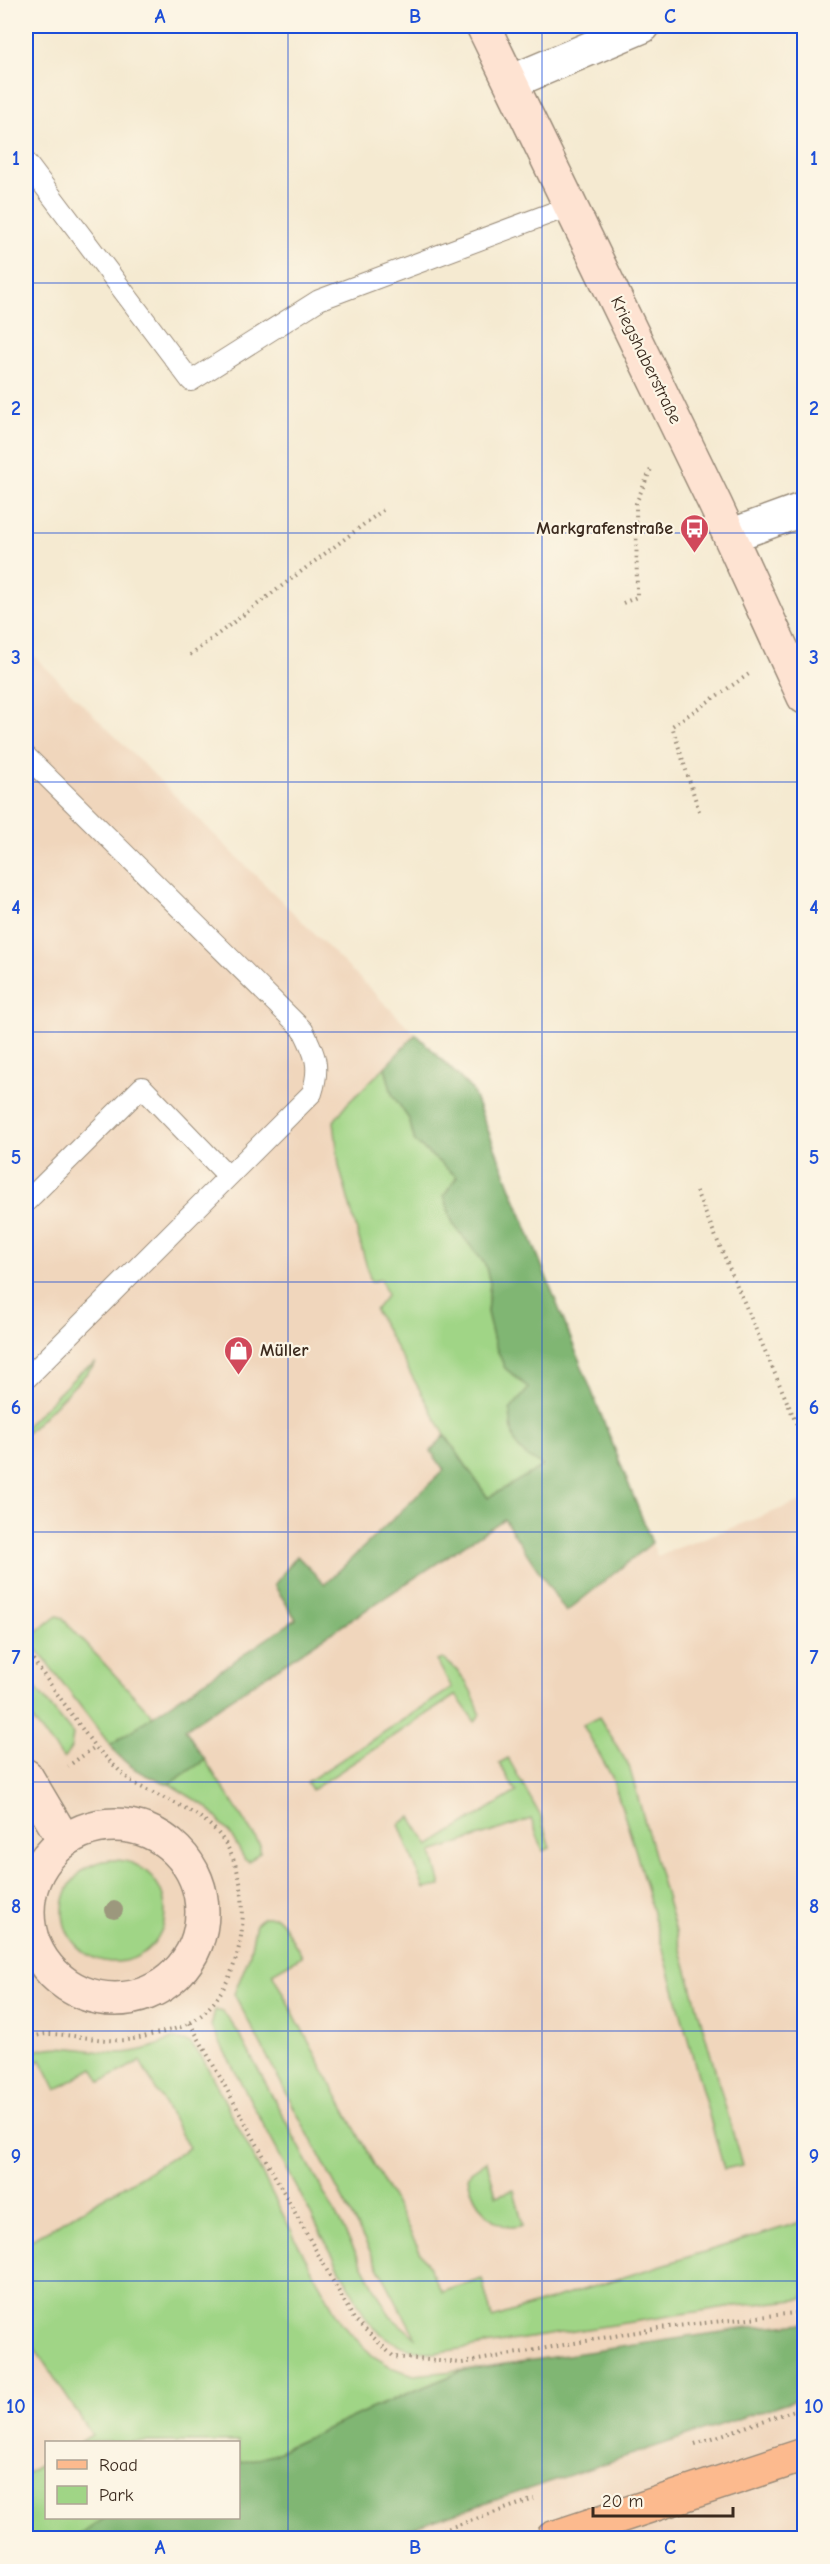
<svg xmlns="http://www.w3.org/2000/svg" width="830" height="2564" viewBox="0 0 830 2564" font-family="'Comic Neue',sans-serif">
	<style>
		.built { fill: #f0d6bc; fill-rule: evenodd }
		.green { fill: #a0d586; stroke: #6e8052; stroke-width: 1.5 }
		.forest { fill: #80b673; stroke: #5e7048; stroke-width: 1.5 }
		.lines { fill: none; stroke-linecap: round; stroke-linejoin: round }
		.lane-casing { stroke: #988a78; stroke-width: 22 }
		.street-casing { stroke: #988a78; stroke-width: 36 }
		.secondary-casing { stroke: #988a78; stroke-width: 36 }
		.primary-casing { stroke: #988a78; stroke-width: 36 }
		.path { stroke: #988a78; stroke-width: 4; stroke-dasharray: 1.5 4.5; stroke-linecap: butt }
		.lane { stroke: #fff; stroke-width: 20 }
		.street { stroke: #fff; stroke-width: 33 }
		.secondary { stroke: #fee3d2; stroke-width: 33 }
		.primary { stroke: #fcba8e; stroke-width: 33 }
		.tree { fill: #9c987d }
		.grid { fill: none; stroke: #1d4ed8; stroke-width: 1.5; stroke-opacity: 0.55 }
		.labels { text-anchor: middle; dominant-baseline: central; stroke-width: 4.5; stroke-linejoin: round; paint-order: stroke }
		.street-label { font-size: 18px; fill: #3b2a1e; stroke: #fcf5e5 }
		.poi-label { font-size: 18px; font-weight: bold; fill: #3b2a1e; stroke: #fcf5e5; text-anchor: end }
		.neatline { fill: none; stroke: #1d4ed8; stroke-width: 2 }
		.grid-label { font-size: 20px; text-anchor: middle; font-weight: bold; fill: #1d4ed8 }
	</style>
	<rect width="100%" height="100%" fill="#fcf5e5"/>
	<filter id="ink" filterUnits="userSpaceOnUse"><feTurbulence type="fractalNoise" baseFrequency=".0167" numOctaves="2"/><feDisplacementMap in="SourceGraphic" scale="12" xChannelSelector="R" yChannelSelector="G"/><feConvolveMatrix kernelMatrix="1 2 1 2 8 2 1 2 1" color-interpolation-filters="sRGB"/></filter>
	<filter id="wash" filterUnits="userSpaceOnUse"><feTurbulence type="fractalNoise" baseFrequency=".008" numOctaves="4" result="noise"/><feDisplacementMap in="SourceGraphic" scale="24" xChannelSelector="R" yChannelSelector="G"/><feGaussianBlur stdDeviation="1.35" result="paint"/><feColorMatrix in="noise" values="0 0 0 0 0 0 0 0 0 0 0 0 0 0 0 0 0 1.4 0 .05"/><feComposite in="paint" operator="in"/></filter>
	<g filter="url(#wash)">
		<rect width="100%" height="100%" fill="#f5ead1"/>
		<path class="built" d="M26 648 472 1090 657 1556 804 1500V2538H616L609 2520 553 2538H26ZM46 2442H238V2518H46Z"/>
		<g class="green">
			<path d="M385 1067 392 1094 409 1119 415 1142 457 1177 444 1196 453 1224 485 1264 490 1283 487 1312 494 1342 505 1368 529 1388 544 1466 488 1498 445 1435 375 1310 387 1295 381 1279 371 1282 339 1166 334 1121 347 1104Z"/>
			<path d="M96 1363 88 1372 26 1434V1426L80 1372Z"/>
			<path d="M57 1616 61 1617 153 1716 110 1745 32 1643V1635Z"/>
			<path d="M443 1659C462 1671 474 1693 480 1714L475 1722 456 1695 312 1790 307 1782 452 1688 437 1661Z"/>
			<path d="M26 1676 73 1734 71 1748 64 1759 26 1712Z"/>
			<path d="M599 1717 629 1766 742 2165 724 2169 636 1852 612 1777 583 1725Z"/>
			<path d="M508 1758 541 1817 550 1848 543 1851 531 1819 432 1852 441 1886 424 1889 399 1824 411 1817 429 1846 516 1792 499 1763Z"/>
			<path d="M205 1760 260 1845V1852L249 1862 245 1860 231 1835 207 1807 169 1784Z"/>
			<circle cx="114" cy="1911" r="51"/>
			<path d="M263 1917H276L283 1924 302 1956 272 1973 442 2292 482 2279 492 2318 804 2221V2299L727 2307 434 2353C406 2350 384 2342 366 2318L211 2026 215 2010 223 2012 238 2032 390 2316 416 2338 234 1994 249 1957 256 1923Z"/>
			<path d="M172 2039 189 2042 203 2059 307 2261 341 2322 352 2335 373 2356 393 2368 414 2375 465 2370 368 2410 273 2454 239 2463 238 2442H79L92 2435 26 2335V2243L189 2148 140 2061 101 2082 93 2068 56 2090 41 2060 26 2067V2054C61 2040 82 2052 118 2053 139 2053 154 2047 172 2039Z"/>
			<path d="M487 2161 496 2196 514 2190 523 2225C495 2235 473 2202 468 2178L471 2172Z"/>
			<path d="M46 2462V2518H105C72 2545 66 2538 26 2538V2474Z"/>
		</g>
		<g class="forest">
			<path d="M416 1034 472 1090 652 1543 566 1612 504 1519 185 1729 205 1760 169 1784C143 1776 125 1766 110 1745L296 1619 274 1585 297 1556 325 1584 444 1470 431 1451 445 1435 488 1498 543 1466C512 1448 513 1445 510 1410L529 1388 505 1368 494 1342 487 1312 490 1283 485 1264 453 1224 444 1196 457 1177 415 1142 409 1119 392 1094 385 1067Z"/>
			<path d="M804 2323V2397L382 2538H75L105 2518H238L239 2463 273 2454 368 2410 465 2370 749 2328Z"/>
		</g>
	</g>
	<g filter="url(#ink)">
		<g class="lines">
			<defs>
				<g id="lane">
					<path d="M26 162 191 381 319 300 570 206"/>
					<path d="M26 756 303 1030C315 1054 321 1066 312 1093L26 1379"/>
					<path d="M26 1202 142 1087 228 1176"/>
				</g>
				<g id="street">
					<path d="M511 82 643 26"/>
					<path d="M730 536 804 509"/>
				</g>
				<g id="secondary">
					<path d="M483 26 716 506 804 697"/>
					<path d="M26 1776 64 1840"/>
					<circle cx="115" cy="1912" r="87"/>
				</g>
				<path id="primary" d="M553 2538 804 2455"/>
			</defs>
			<use href="#lane" class="lane-casing"/>
			<use href="#street" class="street-casing"/>
			<use href="#secondary" class="secondary-casing"/>
			<use href="#primary" class="primary-casing"/>
			<g class="path">
				<path d="M623 603 637 597 636 503 651 469"/>
				<path d="M190 655 383 510"/>
				<path d="M699 811 672 726 749 674"/>
				<path d="M696 1191 804 1441"/>
				<path d="M26 1650 95 1747"/>
				<path d="M190 2023 354 2319 394 2357 462 2363 659 2328 804 2312"/>
				<path d="M26 2038C33 2037 41 2034 48 2034 80 2034 110 2046 143 2037 157 2033 177 2030 190 2023 248 1989 260 1881 217 1832 195 1808 167 1801 139 1786 123 1777 109 1759 95 1747L68 1766"/>
				<path d="M695 2444 804 2407"/>
				<path d="M420 2538 534 2499"/>
			</g>
			<use href="#lane" class="lane"/>
			<use href="#street" class="street"/>
			<use href="#secondary" class="secondary"/>
			<use href="#primary" class="primary"/>
		</g>
		<circle class="tree" cx="114" cy="1910" r="9"/>
	</g>
	<path class="grid" d="M288 26V2538M542 26V2538M26 283H804M26 533H804M26 782H804M26 1032H804M26 1282H804M26 1532H804M26 1782H804M26 2031H804M26 2281H804"/>
	<defs>
		<symbol id="bus-pin" viewBox="-11 -11 22 30"><path d="M0 17L-7.5 6A9.5 9.5 0 1 1 7.5 6Z" fill="#d1495b" stroke="#fcf5e5"/><path d="M-5-6H5V4H4V6H2V4H-2V6H-4V4H-5ZM-3.5-4V0h7V-4ZM-3.5 1.2v1.5H-2V1.2ZM2 1.2v1.5H3.5V1.2Z" fill="#fff"/></symbol>
		<symbol id="shop-pin" viewBox="-11 -11 22 30"><path d="M0 17L-7.5 6A9.5 9.5 0 1 1 7.5 6Z" fill="#d1495b" stroke="#fcf5e5"/><path d="M-5-2.5h2.3a2.7 3.5 0 0 1 5.4 0H5L5.5 6h-11ZM-1.5-2.5h3a1.5 2.3 0 0 0-3 0Z" fill="#fff"/></symbol>
	</defs>
	<g fill-rule="evenodd">
		<use href="#bus-pin" x="678" y="512" width="33" height="45"/>
		<use href="#shop-pin" x="222" y="1334" width="33" height="45"/>
	</g>
	<g class="labels">
		<g class="street-label">
			<text transform="translate(646 360) rotate(64)">Kriegshaberstraße</text>
		</g>
		<g class="poi-label">
			<text x="673" y="528">Markgrafenstraße</text>
			<text x="260" y="1350" text-anchor="start">Müller</text>
		</g>
	</g>
	<rect width="830" height="2564" fill="none" stroke="#fcf5e5" stroke-width="66"/>
	<rect x="45" y="2441" width="195" height="78" fill="#fcf5e5" stroke="#afa495" stroke-width="1.5"/>
	<rect x="57" y="2460" width="30" height="9" fill="#fcba8e" stroke="#afa495" stroke-width="1.5"/>
	<text x="99" y="2471" font-size="18" fill="#3b2a1e">Road</text>
	<rect x="57" y="2486" width="30" height="18" fill="#a0d586" stroke="#afa495" stroke-width="1.5"/>
	<text x="99" y="2501" font-size="18" fill="#3b2a1e">Park</text>
	<path d="M593 2507v9h140v-9" fill="none" stroke="#3b2a1e" stroke-width="3"/>
	<text x="602" y="2507" font-size="18" fill="#3b2a1e" stroke="#fcf5e5" stroke-width="4.5" paint-order="stroke">20 m</text>
	<rect x="33" y="33" width="764" height="2498" class="neatline"/>
	<g class="grid-label">
		<text x="160" y="23">A</text>
		<text x="415" y="23">B</text>
		<text x="670" y="23">C</text>
		<text x="16" y="165">1</text>
		<text x="814" y="165">1</text>
		<text x="16" y="415">2</text>
		<text x="814" y="415">2</text>
		<text x="16" y="664">3</text>
		<text x="814" y="664">3</text>
		<text x="16" y="914">4</text>
		<text x="814" y="914">4</text>
		<text x="16" y="1164">5</text>
		<text x="814" y="1164">5</text>
		<text x="16" y="1414">6</text>
		<text x="814" y="1414">6</text>
		<text x="16" y="1664">7</text>
		<text x="814" y="1664">7</text>
		<text x="16" y="1913">8</text>
		<text x="814" y="1913">8</text>
		<text x="16" y="2163">9</text>
		<text x="814" y="2163">9</text>
		<text x="16" y="2413">10</text>
		<text x="814" y="2413">10</text>
		<text x="160" y="2554">A</text>
		<text x="415" y="2554">B</text>
		<text x="670" y="2554">C</text>
	</g>
</svg>
